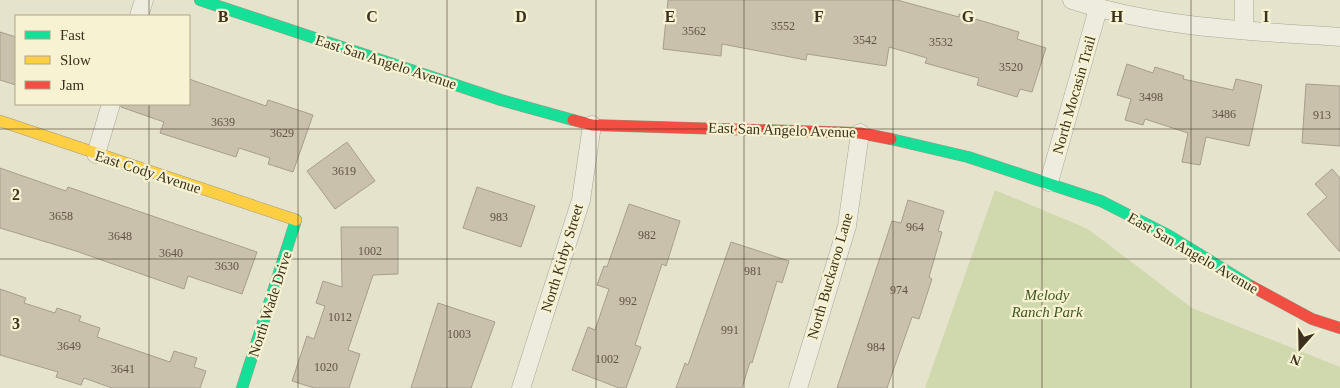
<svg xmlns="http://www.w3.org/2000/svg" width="1340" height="388" viewBox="0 0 1340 388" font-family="Georgia,serif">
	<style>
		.green { fill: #d0d8ae }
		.building { fill: #cac1ad; stroke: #a69e8b }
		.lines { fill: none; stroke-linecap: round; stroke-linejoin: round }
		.street-casing { stroke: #aba696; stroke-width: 19 }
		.fast-casing { stroke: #9b9685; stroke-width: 12 }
		.slow-casing { stroke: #9b9685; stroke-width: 12 }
		.jam-casing { stroke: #9b9685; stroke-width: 12 }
		.street { stroke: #eeecde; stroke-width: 18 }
		.fast { stroke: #16e098; stroke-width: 11 }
		.slow { stroke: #ffcf43; stroke-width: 11 }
		.jam { stroke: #f24e42; stroke-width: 11 }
		.grid { fill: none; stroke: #3a301d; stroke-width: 1; stroke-opacity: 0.55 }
		.labels { text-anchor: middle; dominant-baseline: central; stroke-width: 4.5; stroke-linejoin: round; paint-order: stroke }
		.number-label { font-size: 12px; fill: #5e5441 }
		.street-label { font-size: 15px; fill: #3a301d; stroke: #f7f3d2 }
		.park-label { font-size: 15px; font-style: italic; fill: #415822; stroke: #f7f3d2 }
		.grid-label { font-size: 16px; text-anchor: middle; font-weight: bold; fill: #3a301d; stroke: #f7f3d2; stroke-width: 4.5; stroke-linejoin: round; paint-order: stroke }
	</style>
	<rect width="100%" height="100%" fill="#e6e3cc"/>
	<path class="green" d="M995 190 1088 229 1192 308 1340 367V388H925Z"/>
	<g class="building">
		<path d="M668 0H897L959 17V14L1019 32 1017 39 1046 48 1032 92 1020 89 1017 97 977 85 979 78 925 63 927 58 889 47 886 66 807 54 806 60 722 44 721 56 663 49Z"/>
		<path d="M0 32 16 37V85L0 80Z"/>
		<path d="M1127 64 1153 73 1155 67 1184 76 1183 79 1233 90 1236 79 1262 85 1249 146 1206 137 1200 165 1182 162 1188 133 1145 119 1143 125 1125 120 1131 99 1117 95Z"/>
		<path d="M189 79 266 106 268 100 313 115 293 172 268 164 270 158 239 148 236 157 160 133 164 122 121 107V104H189Z"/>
		<path d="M1306 84 1340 86V146L1302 143Z"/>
		<path d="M347 142 375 181 335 209 307 171Z"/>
		<path d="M0 168 66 191 68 187 257 252 242 294 188 276 184 289 76 251 0 228Z"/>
		<path d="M1332 169 1340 178V252L1307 214 1327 197 1315 184Z"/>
		<path d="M477 187 535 206 521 247 463 228Z"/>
		<path d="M908 200 944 211 938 231 942 232 929 277 932 279 919 319 912 317 887 388H837L892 221 901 223Z"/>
		<path d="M629 204 680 221 666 266 662 264 635 345 641 347 626 388H619L572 370 588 327 595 330 609 289 597 285 604 266 607 267Z"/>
		<path d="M341 227H398V274L373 275 348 350 360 354 349 388H314L292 381 307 336 314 339 325 306 316 303 323 281 342 287Z"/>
		<path d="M731 242 789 261 782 283 777 281 752 363 750 362 742 388H676L685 363 688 365Z"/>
		<path d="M0 289 26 298 24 303 55 313 57 308 81 316 79 321 100 328 97 337 170 362 174 351 197 358 194 367 206 371 200 388H112L84 378 81 385 56 377 58 372 0 355Z"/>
		<path d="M438 303 495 322 471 388H411Z"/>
	</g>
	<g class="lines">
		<defs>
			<g id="street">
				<path d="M1072 0C1158 28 1250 31 1340 37"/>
				<path d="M1244 0V30"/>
				<path d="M139 16 144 0"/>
				<path d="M96 154 111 104"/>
				<path d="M1049 182 1098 9"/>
				<path d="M521 388 581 200 592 125"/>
				<path d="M798 388 847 226 860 133"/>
			</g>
			<g id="fast">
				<path d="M200 0 501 100 573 120"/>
				<path d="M891 139 968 157 1101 201 1168 235 1251 286"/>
				<path d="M242 388 296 220"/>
			</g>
			<path id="slow" d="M0 121 296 220"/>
			<g id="jam">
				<path d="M573 120 592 125 860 133 891 139"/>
				<path d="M1251 286 1312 319 1340 328"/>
			</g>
		</defs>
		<use href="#street" class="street-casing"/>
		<use href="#fast" class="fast-casing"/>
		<use href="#slow" class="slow-casing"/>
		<use href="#jam" class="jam-casing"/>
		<use href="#street" class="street"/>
		<use href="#fast" class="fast"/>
		<use href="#slow" class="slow"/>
		<use href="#jam" class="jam"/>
	</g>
	<path class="grid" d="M149 0V16M298 0V388M447 0V388M596 0V388M744 0V388M893 0V388M1042 0V388M1191 0V388M149 104V388M0 129H1340M0 259H1340"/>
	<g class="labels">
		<g class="number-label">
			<text x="783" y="26">3552</text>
			<text x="694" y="31">3562</text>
			<text x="865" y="40">3542</text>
			<text x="941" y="42">3532</text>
			<text x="1011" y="67">3520</text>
			<text x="1151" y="97">3498</text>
			<text x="1224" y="114">3486</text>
			<text x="1322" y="115">913</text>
			<text x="223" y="122">3639</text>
			<text x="282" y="133">3629</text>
			<text x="344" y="171">3619</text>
			<text x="61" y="216">3658</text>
			<text x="499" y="217">983</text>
			<text x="915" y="227">964</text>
			<text x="647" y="235">982</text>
			<text x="120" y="236">3648</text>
			<text x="370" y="251">1002</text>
			<text x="171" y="253">3640</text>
			<text x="227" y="266">3630</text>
			<text x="753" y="271">981</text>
			<text x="899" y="290">974</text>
			<text x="628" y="301">992</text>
			<text x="340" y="317">1012</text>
			<text x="730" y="330">991</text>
			<text x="459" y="334">1003</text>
			<text x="69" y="346">3649</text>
			<text x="876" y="347">984</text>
			<text x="607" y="359">1002</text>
			<text x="326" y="367">1020</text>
			<text x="123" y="369">3641</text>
		</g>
		<g class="street-label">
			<text transform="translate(386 62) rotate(18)">East San Angelo Avenue</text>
			<text transform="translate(1074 95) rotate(-74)">North Mocasin Trail</text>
			<text transform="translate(782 130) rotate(2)">East San Angelo Avenue</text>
			<text transform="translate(148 172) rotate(18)">East Cody Avenue</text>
			<text transform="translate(1193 253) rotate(30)">East San Angelo Avenue</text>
			<text transform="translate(562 258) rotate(-73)">North Kirby Street</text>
			<text transform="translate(830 276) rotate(-74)">North Buckaroo Lane</text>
			<text transform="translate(270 304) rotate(-72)">North Wade Drive</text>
		</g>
		<g class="park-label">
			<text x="1047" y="295">Melody<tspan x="1047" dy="17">Ranch Park</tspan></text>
		</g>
	</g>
	<g class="grid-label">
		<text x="223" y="22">B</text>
		<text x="372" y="22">C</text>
		<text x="521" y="22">D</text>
		<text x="670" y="22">E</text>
		<text x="819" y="22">F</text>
		<text x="968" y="22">G</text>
		<text x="1117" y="22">H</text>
		<text x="1266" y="22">I</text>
		<text x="16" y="200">2</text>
		<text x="16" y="329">3</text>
	</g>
	<rect x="15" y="15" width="175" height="90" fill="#f7f3d2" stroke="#aba58a"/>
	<rect x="25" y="31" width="25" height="8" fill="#16e098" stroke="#aba58a"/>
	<text x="60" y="40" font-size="15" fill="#3a301d">Fast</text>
	<rect x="25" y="56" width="25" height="8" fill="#ffcf43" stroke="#aba58a"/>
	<text x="60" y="65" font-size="15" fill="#3a301d">Slow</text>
	<rect x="25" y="81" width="25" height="8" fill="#f24e42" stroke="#aba58a"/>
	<text x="60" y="90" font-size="15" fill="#3a301d">Jam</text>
	<g transform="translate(1300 348) rotate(200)" stroke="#f7f3d2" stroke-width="4" paint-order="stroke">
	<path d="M0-4L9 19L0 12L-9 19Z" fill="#3a301d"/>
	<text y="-8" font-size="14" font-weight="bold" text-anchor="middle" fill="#3a301d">N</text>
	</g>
</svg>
